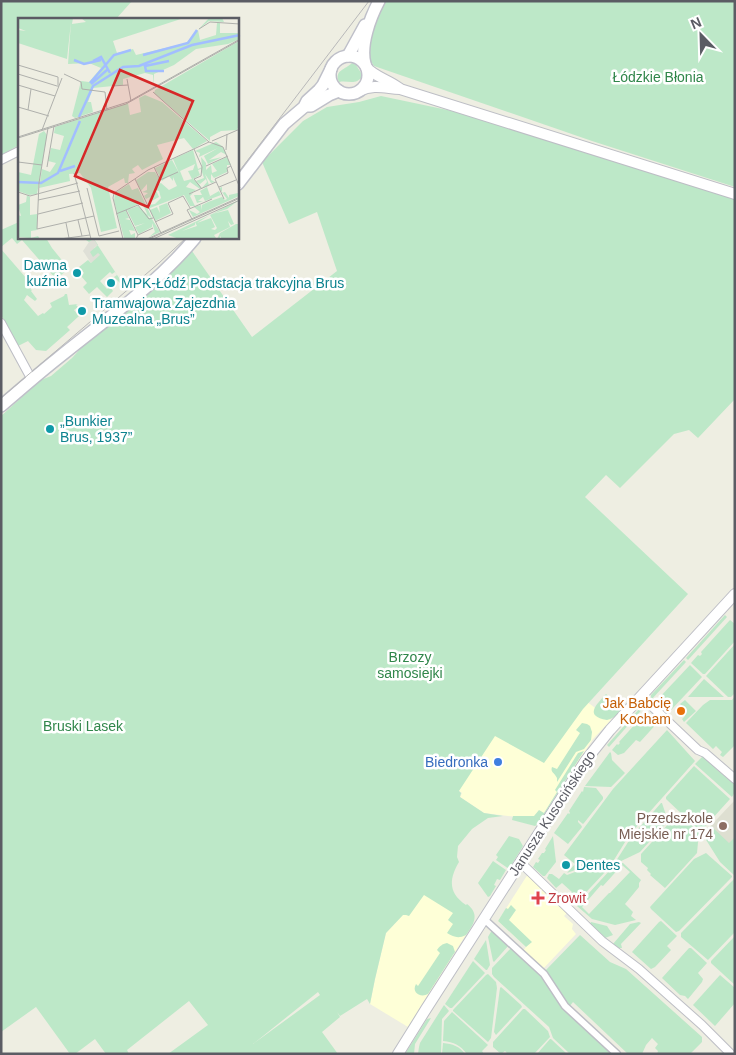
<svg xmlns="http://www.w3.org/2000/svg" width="736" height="1055" viewBox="0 0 736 1055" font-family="Arial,sans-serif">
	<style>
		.commercial { fill: #feffd7 }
		.industrial { fill: #dfe0d7 }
		.education { fill: #dedfd1 }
		.green { fill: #bde8c8; fill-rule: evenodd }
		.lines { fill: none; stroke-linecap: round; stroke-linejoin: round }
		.pedestrian-casing { stroke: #bdbec5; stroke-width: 9 }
		.minor-casing { stroke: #bdbec5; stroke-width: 10 }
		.tertiary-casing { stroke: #bdbec5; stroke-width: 12 }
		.secondary-casing { stroke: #bfc0c9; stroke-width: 14 }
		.pedestrian { stroke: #fff; stroke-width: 6 }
		.minor { stroke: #fff; stroke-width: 8 }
		.tertiary { stroke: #fff; stroke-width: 10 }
		.secondary { stroke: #fff; stroke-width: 11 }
		.tram { stroke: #b8b8b9; stroke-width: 1 }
		.culture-dot { fill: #0f9aa8; stroke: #fff; stroke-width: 2 }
		.food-dot { fill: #e8710a; stroke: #fff; stroke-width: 2 }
		.shop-dot { fill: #3f7fe0; stroke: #fff; stroke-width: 2 }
		.education-dot { fill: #8d6e63; stroke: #fff; stroke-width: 2 }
		.health-dot { fill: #e0444e; stroke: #fff; stroke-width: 2 }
		.labels { text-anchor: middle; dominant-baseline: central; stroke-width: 5; stroke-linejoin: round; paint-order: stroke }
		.park-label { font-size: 14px; fill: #30864a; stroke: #fff }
		.culture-label { font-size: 14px; fill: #0d838f; stroke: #fff; text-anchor: start }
		.food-label { font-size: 14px; fill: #c56008; stroke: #fff; text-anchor: end }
		.shop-label { font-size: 14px; fill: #366cbe; stroke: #fff; text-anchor: end }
		.street-label { font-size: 14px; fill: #5b5c64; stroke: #fff }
		.education-label { font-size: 14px; fill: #785e54; stroke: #fff; text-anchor: end }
		.health-label { font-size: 14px; fill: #be3a42; stroke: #fff; text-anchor: start }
		.inset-river { fill: none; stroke: #a2beff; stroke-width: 2.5 }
		.inset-road { fill: none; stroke: #afb0ac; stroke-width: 1 }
		.view { fill: #d62828; fill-opacity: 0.15; stroke: #d62828; stroke-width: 2.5 }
		.inset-edge { fill: none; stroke: #5b5c64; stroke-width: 2.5 }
	</style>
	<rect width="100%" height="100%" fill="#eeeee2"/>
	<g class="commercial">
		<path d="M586 701 611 720 593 739 544 813 535 817H517L484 813 460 797 462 793 458 790 494 734Z"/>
		<path d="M528 874 568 912 564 916 573 924 572 929 576 934 542 970 522 952 526 947 498 921Z"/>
		<path d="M423 893 472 925 408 1027 370 1004 375 979 386 933Z"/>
	</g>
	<path class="industrial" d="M94 239 98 245 94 248 101 256 91 263 83 251 89 242Z"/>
	<path class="education" d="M735 800V863L703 834Z"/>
	<g class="green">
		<path d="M1 1H132L116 19H19V145L1 155Z"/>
		<path d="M386 1H735V187L592 141 374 66 369 58 368 39Z"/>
		<path d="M352 63 356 65 363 76C355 86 349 80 339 82 334 70 345 70 352 63Z"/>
		<path d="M381 96 476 116 735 197V399L698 438 689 430 674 434 620 488 606 475 585 497 688 594 583 709 544 763 495 736 459 791 461 793 460 797 484 813 503 816 488 818 472 829 458 846 457 857 459 862C449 879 448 893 466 905L467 904C480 914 474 924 466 935 458 939 454 937 447 933L453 924 448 920 453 913 424 895 409 916 406 915H403L386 933 375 979 370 1004 367 999 340 1016 337 1012 340 1017 322 1032 338 1054H168L208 1025 189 1001 127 1050 129 1054H106L95 1039 75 1054H70L36 1007 1 1032V416L41 380 51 376 72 358 82 347 161 284 192 251 252 337 337 271 317 212 289 224 262 162 303 121 327 107 359 102ZM318 992 320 995 253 1044Z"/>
		<path d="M19 222V238H46L52 248 65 264 66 271 56 279 22 240 17 244 12 238 1 247V230Z"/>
		<path d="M83 238H93L123 284 122 285 114 277 117 275 115 272 112 274 110 272 100 281 107 289 110 287 113 291 107 297 97 287 89 294 83 287 87 283 81 276 84 273 79 267 88 260 91 263 100 255 98 253 93 257 90 252 98 245 94 239 89 242Z"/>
		<path d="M1 249 33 286 30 289 32 290 31 291 37 299 35 301 27 295 24 300 38 316 43 313 44 314 52 307 50 303 64 296 65 294H67L69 305 78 304 76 305 78 307 74 310 79 316 67 327 70 330 46 351 36 350 28 341 18 346 1 315Z"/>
		<path d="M725 615 727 617 688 660 686 658Z"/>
		<path d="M730 620 735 624V641L705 674H703L691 663 698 655 700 656 702 654 701 652Z"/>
		<path d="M735 644V693L731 697H728L706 676Z"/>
		<path d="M684 660 686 662 651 700V695Z"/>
		<path d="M690 665 702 677 671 710 659 698Z"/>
		<path d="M704 679 724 697H688Z"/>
		<path d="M606 694 621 708 623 706C621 714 614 718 607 720 584 716 596 705 606 694Z"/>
		<path d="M735 696V745L723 757 720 755 722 752 716 746 713 749 686 723 703 705 710 700H732Z"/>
		<path d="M685 700 696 711 684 722 682 719 685 716 684 714 687 710 680 704Z"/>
		<path d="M643 706H645L609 747 607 745 641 707Z"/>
		<path d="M646 712 654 720 656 718 659 721 640 742 636 740 624 753 618 755 612 750 617 744 618 745 620 743 619 742Z"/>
		<path d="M582 723 587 724 590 726 592 732 591 740 584 749 576 752 557 782V778C555 773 550 772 552 767L557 769 580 733 576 730Z"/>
		<path d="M667 730 695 761 630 834 609 868 575 870 567 873 575 864 564 855 613 789Z"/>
		<path d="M584 751 538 824 535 826 512 820 513 816H534L539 810 544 813 557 792 555 790 578 753Z"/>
		<path d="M610 752 611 753 612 760 625 773 611 787 585 786Z"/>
		<path d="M703 756H704L717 766 715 768 734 784C736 789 735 793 732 797L695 764Z"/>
		<path d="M694 766 730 799 702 830 700 831 666 799V797Z"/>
		<path d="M584 787 596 788 603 797V799L584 823 583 824 578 820V822L581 825 582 827 568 844 554 833 568 813 569 814 570 813 569 811 582 791 583 792Z"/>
		<path d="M661 803H662L668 821 640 852 617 863 616 861 632 836Z"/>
		<path d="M680 815 699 832 697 853 665 888 650 875 651 874 647 870 648 868 641 862V854L671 821 674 818Z"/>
		<path d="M711 826 729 843 735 837V876L720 862 703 835Z"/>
		<path d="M509 836 519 839 523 846 509 869 496 860 498 857 496 855Z"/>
		<path d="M553 836 556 862 545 876H543L533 867 536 862 538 863 540 860 538 859 542 853H544L546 850 545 849Z"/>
		<path d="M706 853 732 876V877L679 931 676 932 651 909 650 907 694 859Z"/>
		<path d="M493 861 506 870 500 880 497 879 494 885 496 886 490 896 488 897 478 883Z"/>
		<path d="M621 863H623L641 880 639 883V887L625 904 633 912 631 916 636 920 615 925 592 919 577 906 611 869ZM622 865 630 872 610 893H609L589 914 582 907 601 885 603 886Z"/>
		<path d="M605 870 606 871 575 904 574 905 565 896 566 895 569 897 572 892 562 883 556 888 547 878 549 874H552L559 879 564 873 567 875 575 872Z"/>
		<path d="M734 879H735V932L708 960 681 937V933Z"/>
		<path d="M511 905 516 910 509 920 532 942 526 947 498 921 506 908 508 909Z"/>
		<path d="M661 921 677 936 667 946 671 950 655 967 651 969 632 952 659 922Z"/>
		<path d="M591 922 607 926 613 935 605 938 590 924Z"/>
		<path d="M639 922 641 923 621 944 622 948H618L613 944 630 924Z"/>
		<path d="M492 930 509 945 494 962 493 961 488 937Z"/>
		<path d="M580 935 610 962 626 969 702 1037V1042L690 1054H657L658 1051 655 1048 658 1044 652 1038 646 1045 642 1054H628L573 1002 569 1007 545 971Z"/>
		<path d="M735 936V985L711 963V961Z"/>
		<path d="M486 940 490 965 487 970H486L474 959Z"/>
		<path d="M447 943 453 946 455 952 453 955 428 994C421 998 411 993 416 984L418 986 440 953 437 950C440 946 442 944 447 943Z"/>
		<path d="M512 947 541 973 564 1006 614 1054H570L553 1038 549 1027 494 977 492 974V968Z"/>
		<path d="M689 948H691L707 963 698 973 703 979 702 982 688 999 685 996 680 995 662 978Z"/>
		<path d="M473 961 485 973 452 1008H450L445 1004Z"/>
		<path d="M488 974 496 982 497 988 491 1038 488 1042 453 1011V1010L486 975Z"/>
		<path d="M720 975 735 988V1003L715 1026 693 1005Z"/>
		<path d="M501 987 521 1005 522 1007 496 1035 494 1032 500 988Z"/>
		<path d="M444 1005 449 1011 442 1019 441 1054H418L419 1047 420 1043Z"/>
		<path d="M523 1009H525L548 1031 550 1037 534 1054H508L505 1051 501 1054 493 1047V1042Z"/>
		<path d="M452 1012 488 1045 482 1051 484 1054H467C460 1045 454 1042 443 1041L444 1021Z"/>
		<path d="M431 1018 415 1044 414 1054H405L427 1019Z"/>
		<path d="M550 1039H551L567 1054H537Z"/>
		<path d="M443 1043C453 1044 459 1046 465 1054H442Z"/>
	</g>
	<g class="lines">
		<defs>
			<path id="pedestrian" d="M484 919 544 974 565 1006 617 1054"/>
			<g id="minor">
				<path d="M1 160 19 151"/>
				<path d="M1 323 32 380"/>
				<path d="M641 696 698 750 705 753 735 779"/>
				<path d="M520 862 602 941 639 969 702 1025 731 1054"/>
			</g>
			<g id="tertiary">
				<path d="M366 67C375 77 389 80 399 88"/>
				<path d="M359 91C374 84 384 88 400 89L735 194"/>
				<path d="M398 1054 426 1009 586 760 610 730 735 594"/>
			</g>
			<g id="secondary">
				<path d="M348 56 365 25"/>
				<circle cx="349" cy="75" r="19"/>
				<path d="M365 64C360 45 370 18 379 1"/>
				<path d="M308 106H311L329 95 339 91"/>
				<path d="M238 184 284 124 304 107 307 101 319 90 323 85 331 69"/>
				<path d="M1 406C20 390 38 374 57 359 105 320 156 285 195 238"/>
			</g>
		</defs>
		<use href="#pedestrian" class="pedestrian-casing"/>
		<use href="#minor" class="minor-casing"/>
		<use href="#tertiary" class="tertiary-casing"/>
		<use href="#secondary" class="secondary-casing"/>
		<use href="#pedestrian" class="pedestrian"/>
		<use href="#minor" class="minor"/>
		<use href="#tertiary" class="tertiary"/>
		<use href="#secondary" class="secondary"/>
		<g class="tram">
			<path d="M238 173 369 1"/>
			<path d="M1 398 159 263 186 238"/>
		</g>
	</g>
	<g class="culture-dot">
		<circle cx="77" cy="273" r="5"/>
		<circle cx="111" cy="283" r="5"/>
		<circle cx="82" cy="311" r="5"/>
		<circle cx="50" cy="429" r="5"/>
		<circle cx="566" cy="865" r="5"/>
	</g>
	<circle class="food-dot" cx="681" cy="711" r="5"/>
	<circle class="shop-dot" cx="498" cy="762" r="5"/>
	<circle class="education-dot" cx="723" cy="826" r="5"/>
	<path class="health-dot" d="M535.5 890.5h5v5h5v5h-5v5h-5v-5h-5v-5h5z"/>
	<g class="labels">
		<g class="park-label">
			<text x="658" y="77">Łódzkie Błonia</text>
			<text x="410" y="657">Brzozy<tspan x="410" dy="16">samosiejki</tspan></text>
			<text x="83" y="726">Bruski Lasek</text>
		</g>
		<g class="culture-label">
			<text x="67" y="265" text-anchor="end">Dawna<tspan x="67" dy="16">kuźnia</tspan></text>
			<text x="121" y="283">MPK-Łódź Podstacja trakcyjna Brus</text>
			<text x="92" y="303">Tramwajowa Zajezdnia<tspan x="92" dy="16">Muzealna „Brus”</tspan></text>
			<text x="60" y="421">„Bunkier<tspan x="60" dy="16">Brus, 1937”</tspan></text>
			<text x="576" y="865">Dentes</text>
		</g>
		<g class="food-label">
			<text x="671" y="703">Jak Babcię<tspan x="671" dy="16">Kocham</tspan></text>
		</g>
		<g class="shop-label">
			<text x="488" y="762">Biedronka</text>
		</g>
		<g class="street-label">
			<text transform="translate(552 813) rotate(-57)">Janusza Kusocińskiego</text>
		</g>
		<g class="education-label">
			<text x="713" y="818">Przedszkole<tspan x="713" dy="16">Miejskie nr 174</tspan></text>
		</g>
		<g class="health-label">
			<text x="548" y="898">Zrowit</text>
		</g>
	</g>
	<g transform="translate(18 18)">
		<rect width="221" height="221" fill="#eeeee2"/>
		<path d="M0 0H55L54 6 68 4 63 0H166L95 23 99 35 115 31 118 37 168 25 191 0H204L206 4 191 3 180 12 182 22 198 17 199 5H202V15H220L222 21 210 26 178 31 156 47 136 56V68L135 57 127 55 105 61V67L75 70 70 84H73L75 94 57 100 54 98 63 63 71 64 83 50 71 45 50 46 53 4 49 41 0 25V12L8 13 0 10ZM221 23 222 105 219 112 203 113 192 119V123L136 75 137 72ZM127 77 144 84 189 123 175 131 166 120 139 127 145 141 124 152 120 147 114 151 117 155 111 156 110 165H107L106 160 90 169 99 210 83 214 73 170 62 155 51 156 52 163 21 170 24 151 32 154 38 145 30 143 33 130 42 132 46 118 36 115 37 109 110 85 112 97 123 94 121 80ZM26 113 29 117 19 176 11 177 0 173V154L13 157 21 116ZM198 124 204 128 209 137 203 134 191 142 204 139 190 146 186 138 200 130 181 139 182 135 177 133ZM175 132 180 151 184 149 183 139 188 145V152L193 147 194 155 199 153 194 146 209 139 213 147H209V154L196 160 193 156V162L197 164 193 165 187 156 191 167 184 170 189 164 188 161 182 166 178 163 186 160 183 151 180 152 182 157 175 161 181 166 183 170 182 171 172 164 168 169 178 172 171 176 175 175 172 178 177 188H172L166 177 132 190 131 187 137 186 143 180 141 173 138 172 141 179 130 185 132 179 128 181 126 178 130 175 124 174 129 172V166L123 173 118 162 136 150 130 154H137L142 162 139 167 143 165 151 172 159 168 155 159V163L151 158 144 163 137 150 154 142 161 155 155 141ZM177 146 175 152 170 153 174 161 166 163 162 153ZM111 166 114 172 120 170 134 200H131L125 187H121L123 184 108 193 111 200 107 201 112 202 117 213 111 212 113 217 117 215V221L106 220 96 183 97 175ZM189 169 192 178 187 181 201 173 203 177 187 183 185 179 180 183H185L179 185 176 177H184L182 173ZM204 169V175L207 174 211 180V177L220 175V169L221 178 175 199 171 192 179 196 182 194 176 189 183 187 184 192V187L190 184 204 179 207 182 209 181 201 170ZM9 177 12 179V197L19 196V212L13 213V220L20 218 22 221 0 219V197L3 198 0 187 8 184ZM221 182 209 191 194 196 210 192 216 206 213 207 210 203 212 209 196 217 198 220 161 221 150 217 177 204V207L164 213 179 208 177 204 192 197 179 205 193 200 197 209 193 211 197 212 199 210 192 197ZM149 185 153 195 137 203 132 192 139 189 142 195 141 188ZM120 188 134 201 142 214 131 219 137 214 134 205V209L121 216 117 209 127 205 117 208 109 192ZM218 206H221V221L219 218 220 221H204L202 218V221H199L202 215Z" fill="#bde8c8" fill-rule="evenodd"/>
		<path class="inset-river" d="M125 37 170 25 179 12M56 42 66 46 83 42M75 43 83 39 92 55M146 53H128L127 48 151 43M72 65 96 37 113 32M73 66 89 52M61 99 75 68 105 49 121 48 174 27 222 17M42 153 57 148M0 164 23 165 40 155 62 103"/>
		<path class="inset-road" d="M181 11 192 4 222 6M0 47 40 59V69M0 56 39 68M46 56 63 64 64 71 87 74 89 92M109 61 113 83M0 67 37 78M94 68 110 67M135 74 191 124M0 89 31 98M10 92 13 71M30 110 21 165 19 211 76 198M24 112 44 60M0 119 110 84 222 21M0 120 108 86 222 22M194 123 222 111M176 131 184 149 183 158 176 161 184 171M208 132 209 116M0 144 24 147M188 148 210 138M29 149 36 108M136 149 142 162 160 154M56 155 73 221M117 161 143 215M201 169 218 162M69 170 81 218 101 213M0 174 12 178 60 165M171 176 198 164M206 181 197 161 210 155 209 150 213 148M20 182 62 173M108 192 120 217 118 221M20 196 65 185M98 196 120 187 131 201 135 200M174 201 169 192 194 181M60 202 64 218M137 204 155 196 150 185 165 178 172 190M48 205 51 220M120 217 135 210M42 221 72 217M105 221 95 180 96 175 130 152 191 124 205 129 222 170M129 221 222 179M131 221 222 180M135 221 222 182"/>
		<path class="view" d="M102 52 175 83 130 189 57 158Z"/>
		<rect width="221" height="221" class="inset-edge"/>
	</g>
	<rect width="736" height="1055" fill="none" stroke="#5b5c64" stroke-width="5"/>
	<g transform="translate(701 35) rotate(337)" stroke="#ffffff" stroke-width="4" paint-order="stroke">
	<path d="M0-4L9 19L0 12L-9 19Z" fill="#5b5c64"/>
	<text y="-8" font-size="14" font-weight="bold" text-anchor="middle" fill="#5b5c64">N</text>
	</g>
</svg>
